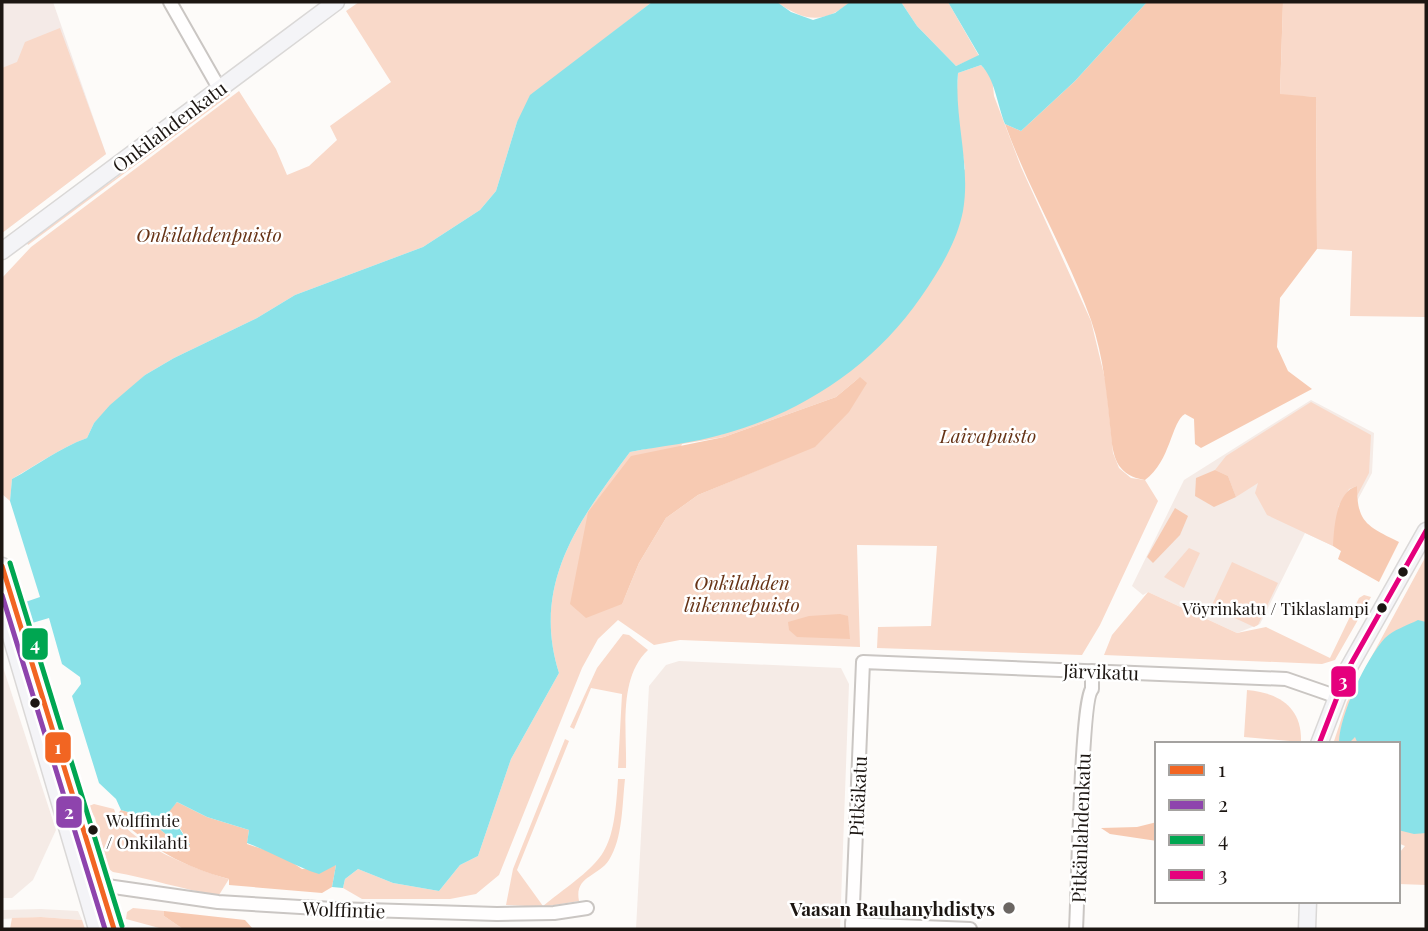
<svg xmlns="http://www.w3.org/2000/svg" width="1428" height="931" viewBox="0 0 1428 931" font-family="'Playfair Display',serif">
	<style>
		.commercial { fill: #f4eae7 }
		.built { fill: #f5ebe6 }
		.green { fill: #f9d9c9; fill-rule: evenodd }
		.forest { fill: #f7cab2 }
		.water { fill: #8ae2e8 }
		.lines { fill: none; stroke-linecap: round; stroke-linejoin: round }
		.minor-casing { stroke: #cac6c3; stroke-width: 16 }
		.major-casing { stroke: #dad8d7; stroke-width: 19 }
		.minor { stroke: #fffefe; stroke-width: 12 }
		.major { stroke: #f4f4f7; stroke-width: 16 }
		.bus-1-casing { stroke: #fff; stroke-width: 10 }
		.bus-2-casing { stroke: #fff; stroke-width: 10 }
		.bus-3-casing { stroke: #fff; stroke-width: 10 }
		.bus-4-casing { stroke: #fff; stroke-width: 10 }
		.bus-1 { stroke: #f26522; stroke-width: 5 }
		.bus-2 { stroke: #8e44ad; stroke-width: 5 }
		.bus-3 { stroke: #00a651; stroke-width: 5 }
		.bus-4 { stroke: #e5007d; stroke-width: 5 }
		.bus-dot { fill: #1c1612; stroke: #fff; stroke-width: 2.5 }
		.poi-dot { fill: #6b6663; stroke: #fff; stroke-width: 2.5 }
		.labels { text-anchor: middle; dominant-baseline: central; stroke-width: 5; stroke-linejoin: round; paint-order: stroke }
		.bus-label { font-size: 17px; fill: #1c1612; stroke: #fff; text-anchor: end }
		.street-label { font-size: 19px; fill: #1c1612; stroke: #fff }
		.park-label { font-size: 19px; font-style: italic; fill: #663316; stroke: #fff }
		.poi-label { font-size: 19px; font-weight: bold; fill: #1c1612; stroke: #fff; text-anchor: end }
		.line-badge { stroke: #fff; stroke-width: 2.5 }
		.badge-label { font-size: 19px; text-anchor: middle; font-weight: bold; fill: #fff }
	</style>
	<rect width="100%" height="100%" fill="#fdfbf9"/>
	<path class="commercial" d="M2 2H53L106 154 2 233Z"/>
	<g class="built">
		<path d="M1311 400 1374 433 1372 473 1333 546 1305 533 1260 624 1237 633 1148 592 1143 595 1132 586 1184 480Z"/>
		<path d="M679 661 841 668 849 684 840 929H636L649 686 666 665Z"/>
		<path d="M2 664 56 830 33 880 12 898H2Z"/>
		<path d="M41 909 78 911 82 920 41 917 2 919V910Z"/>
	</g>
	<g class="green">
		<path d="M359 2H652L580 58 517 122 496 191 480 210 423 247 295 295 257 318 174 358 145 375 94 423 87 438C60 448 38 464 12 479L10 501 2 494V278L31 247 239 91 276 149 287 175 309 166 337 140 330 126 391 82 346 11Z"/>
		<path d="M777 2H850C824 25 803 21 777 2Z"/>
		<path d="M901 2H948L979 56 956 66 917 26Z"/>
		<path d="M1283 2H1426V317L1350 316 1352 251 1317 249 1316 97 1280 95Z"/>
		<path d="M60 28 106 154 2 233V68L17 62 25 42Z"/>
		<path d="M981 65 992 77 994 96 1021 167 1091 321 1106 383 1113 453 1119 468 1131 478 1145 480 1158 501 1100 625 1082 655 877 648 878 627 931 626 937 546 857 545 860 647 680 640 654 645 618 620 598 639 582 668 499 875 476 894 450 899H362L343 888 345 879 358 869 393 883 439 891 460 865 478 856 511 759 559 673C531 584 579 520 630 452L723 434 965 169 956 106 958 73ZM860 377 782 460 698 495 666 518 639 563 622 604 682 444 724 437 836 397Z"/>
		<path d="M227 91 230 95 28 245 26 241 116 178Z"/>
		<path d="M1311 402 1371 435 1369 473 1357 496V486L1349 489 1338 507 1350 513 1333 546 1267 515 1255 493 1258 483 1236 497 1228 476 1215 470 1226 456Z"/>
		<path d="M1189 548 1200 553 1184 588 1164 577Z"/>
		<path d="M1426 556V885L1399 884 1400 852 1405 846 1398 843V744H1333L1347 702Z"/>
		<path d="M1232 562 1278 583 1258 625 1254 627 1211 607Z"/>
		<path d="M1148 592 1237 633 1266 627 1330 658 1359 598 1364 595 1371 597 1335 660 1322 664 1104 655 1112 635Z"/>
		<path d="M623 634 629 635 648 650C618 678 627 731 626 768H618L622 694 591 688 574 729 570 727 597 668Z"/>
		<path d="M1247 690C1279 693 1302 707 1301 742L1244 737Z"/>
		<path d="M565 739 569 741 517 870 543 906C604 858 613 860 618 779H625C622 805 623 838 609 860 598 877 574 876 579 901L543 907 506 905 513 869Z"/>
		<path d="M94 804 114 809C123 842 199 871 229 879L219 895C183 890 149 878 113 872L109 869 95 818 89 806Z"/>
		<path d="M133 908 164 911V916L183 929H163L126 919 127 912Z"/>
		<path d="M41 917 82 920 85 929H10L12 918Z"/>
	</g>
	<g class="forest">
		<path d="M1147 2H1283L1280 94 1316 97 1317 249 1280 298 1277 347 1288 371 1312 389 1201 448 1195 444 1194 419 1185 414C1171 422 1171 461 1145 480 1119 476 1113 460 1111 435 1107 396 1104 358 1091 320 1067 253 1029 191 1005 124L1021 131 1075 81Z"/>
		<path d="M860 377 867 383 849 412 815 447 698 495 666 518 639 563 622 604 586 618 570 604 588 512 631 456 724 437 836 397Z"/>
		<path d="M1215 470 1228 476 1236 497 1214 507 1195 496 1196 478Z"/>
		<path d="M1357 486C1357 523 1367 526 1399 542L1379 582 1338 559 1341 551 1333 546C1334 527 1336 492 1357 486Z"/>
		<path d="M1175 508 1188 516 1180 535 1153 563 1147 557Z"/>
		<path d="M840 614 848 616 850 639 797 637 789 630 788 622 809 616Z"/>
		<path d="M177 802 207 817 249 830 247 844 281 855 302 869 336 865 332 887 322 893 229 885V879C181 866 153 849 116 816L121 810 143 816 176 842 190 844 169 811Z"/>
		<path d="M1157 822V841L1110 834 1101 828 1137 827Z"/>
		<path d="M164 911 245 920 253 929H183L164 916Z"/>
	</g>
	<g class="water">
		<path d="M652 2H777L791 12 813 20 835 13 850 2H901L917 26 956 66 979 55 948 2H1147L1075 81 1021 131 1005 124C997 104 995 79 981 65L958 73C954 119 971 165 963 211 957 242 939 271 921 297 874 365 804 412 724 434 694 443 661 446 630 452 579 520 531 584 559 673L511 759 478 856 460 865 439 891 393 883 358 869 345 879 343 888 332 887 336 865 319 874C294 866 272 852 247 843L249 830 207 817 177 802 169 812 190 845 176 842 143 816 121 810 116 799 99 783 72 696 81 684 80 677 62 664 49 618 2 632V610L40 597 10 501 12 479C38 465 59 448 87 438L94 423 110 405 145 375 174 358 257 318 295 295 423 247 480 210 496 191 517 122 530 95Z"/>
		<path d="M1418 620 1426 622V833L1414 834 1398 830V744H1358L1355 737 1348 744 1339 742C1340 714 1366 659 1385 638 1393 630 1408 625 1418 620Z"/>
	</g>
	<g class="lines">
		<defs>
			<g id="minor">
				<path d="M170 2 219 88"/>
				<path d="M93 884 218 902 334 909 497 914 554 913 587 908"/>
				<path d="M852 924 970 929"/>
				<path d="M852 929 863 662 1286 679 1335 696"/>
				<path d="M1076 929C1078 897 1081 701 1092 689V671"/>
			</g>
			<g id="major">
				<path d="M2 251 336 2"/>
				<path d="M2 566 114 929"/>
				<path d="M2 606 97 929"/>
				<path d="M1319 744 1348 669 1426 531"/>
				<path d="M1307 929 1308 901"/>
			</g>
		</defs>
		<use href="#minor" class="minor-casing"/>
		<use href="#major" class="major-casing"/>
		<use href="#minor" class="minor"/>
		<use href="#major" class="major"/>
		<defs>
			<path id="bus-1" d="M2 566 114 929"/>
			<path id="bus-2" d="M2 595 105 929"/>
			<path id="bus-3" d="M10 563 122 926"/>
			<path id="bus-4" d="M1319 744 1348 669 1426 531"/>
		</defs>
		<use href="#bus-1" class="bus-1-casing"/>
		<use href="#bus-2" class="bus-2-casing"/>
		<use href="#bus-3" class="bus-3-casing"/>
		<use href="#bus-4" class="bus-4-casing"/>
		<use href="#bus-1" class="bus-1"/>
		<use href="#bus-2" class="bus-2"/>
		<use href="#bus-3" class="bus-3"/>
		<use href="#bus-4" class="bus-4"/>
	</g>
	<g class="bus-dot">
		<circle cx="1403" cy="572" r="6"/>
		<circle cx="1382" cy="608" r="6"/>
		<circle cx="35" cy="703" r="6"/>
		<circle cx="93" cy="830" r="6"/>
	</g>
	<circle class="poi-dot" cx="1009" cy="908" r="7"/>
	<g class="labels">
		<g class="bus-label">
			<text x="1369" y="608">Vöyrinkatu / Tiklaslampi</text>
			<text x="106" y="820" text-anchor="start">Wolffintie<tspan x="106" dy="22">/ Onkilahti</tspan></text>
		</g>
		<g class="street-label">
			<text transform="translate(169 126) rotate(-37)">Onkilahdenkatu</text>
			<text transform="translate(1101 671) rotate(2)">Järvikatu</text>
			<text transform="translate(857 796) rotate(-87)">Pitkäkatu</text>
			<text transform="translate(1080 828) rotate(-88)">Pitkänlahdenkatu</text>
			<text transform="translate(344 909) rotate(2)">Wolffintie</text>
		</g>
		<g class="park-label">
			<text x="209" y="234">Onkilahdenpuisto</text>
			<text x="988" y="435">Laivapuisto</text>
			<text x="742" y="582">Onkilahden<tspan x="742" dy="22">liikennepuisto</tspan></text>
		</g>
		<g class="poi-label">
			<text x="995" y="908">Vaasan Rauhanyhdistys</text>
		</g>
	</g>
	<g class="line-badge">
		<rect x="21" y="627" width="28" height="34" rx="7" fill="#00a651"/>
		<rect x="1330" y="665" width="27" height="33" rx="7" fill="#e5007d"/>
		<rect x="44" y="731" width="28" height="33" rx="7" fill="#f26522"/>
		<rect x="55" y="795" width="28" height="34" rx="7" fill="#8e44ad"/>
	</g>
	<g class="badge-label">
		<text x="35" y="651">4</text>
		<text x="1343" y="688">3</text>
		<text x="58" y="754">1</text>
		<text x="69" y="819">2</text>
	</g>
	<rect width="1428" height="931" fill="none" stroke="#1c1612" stroke-width="7"/>
	<rect x="1155" y="742" width="245" height="161" fill="#ffffff" stroke="#a4a2a0" stroke-width="2"/>
	<rect x="1169" y="765" width="35" height="10" fill="#f26522" stroke="#a4a2a0" stroke-width="2"/>
	<text x="1218" y="777" font-size="21" fill="#1c1612">1</text>
	<rect x="1169" y="800" width="35" height="10" fill="#8e44ad" stroke="#a4a2a0" stroke-width="2"/>
	<text x="1218" y="812" font-size="21" fill="#1c1612">2</text>
	<rect x="1169" y="835" width="35" height="10" fill="#00a651" stroke="#a4a2a0" stroke-width="2"/>
	<text x="1218" y="847" font-size="21" fill="#1c1612">4</text>
	<rect x="1169" y="870" width="35" height="10" fill="#e5007d" stroke="#a4a2a0" stroke-width="2"/>
	<text x="1218" y="882" font-size="21" fill="#1c1612">3</text>
</svg>
